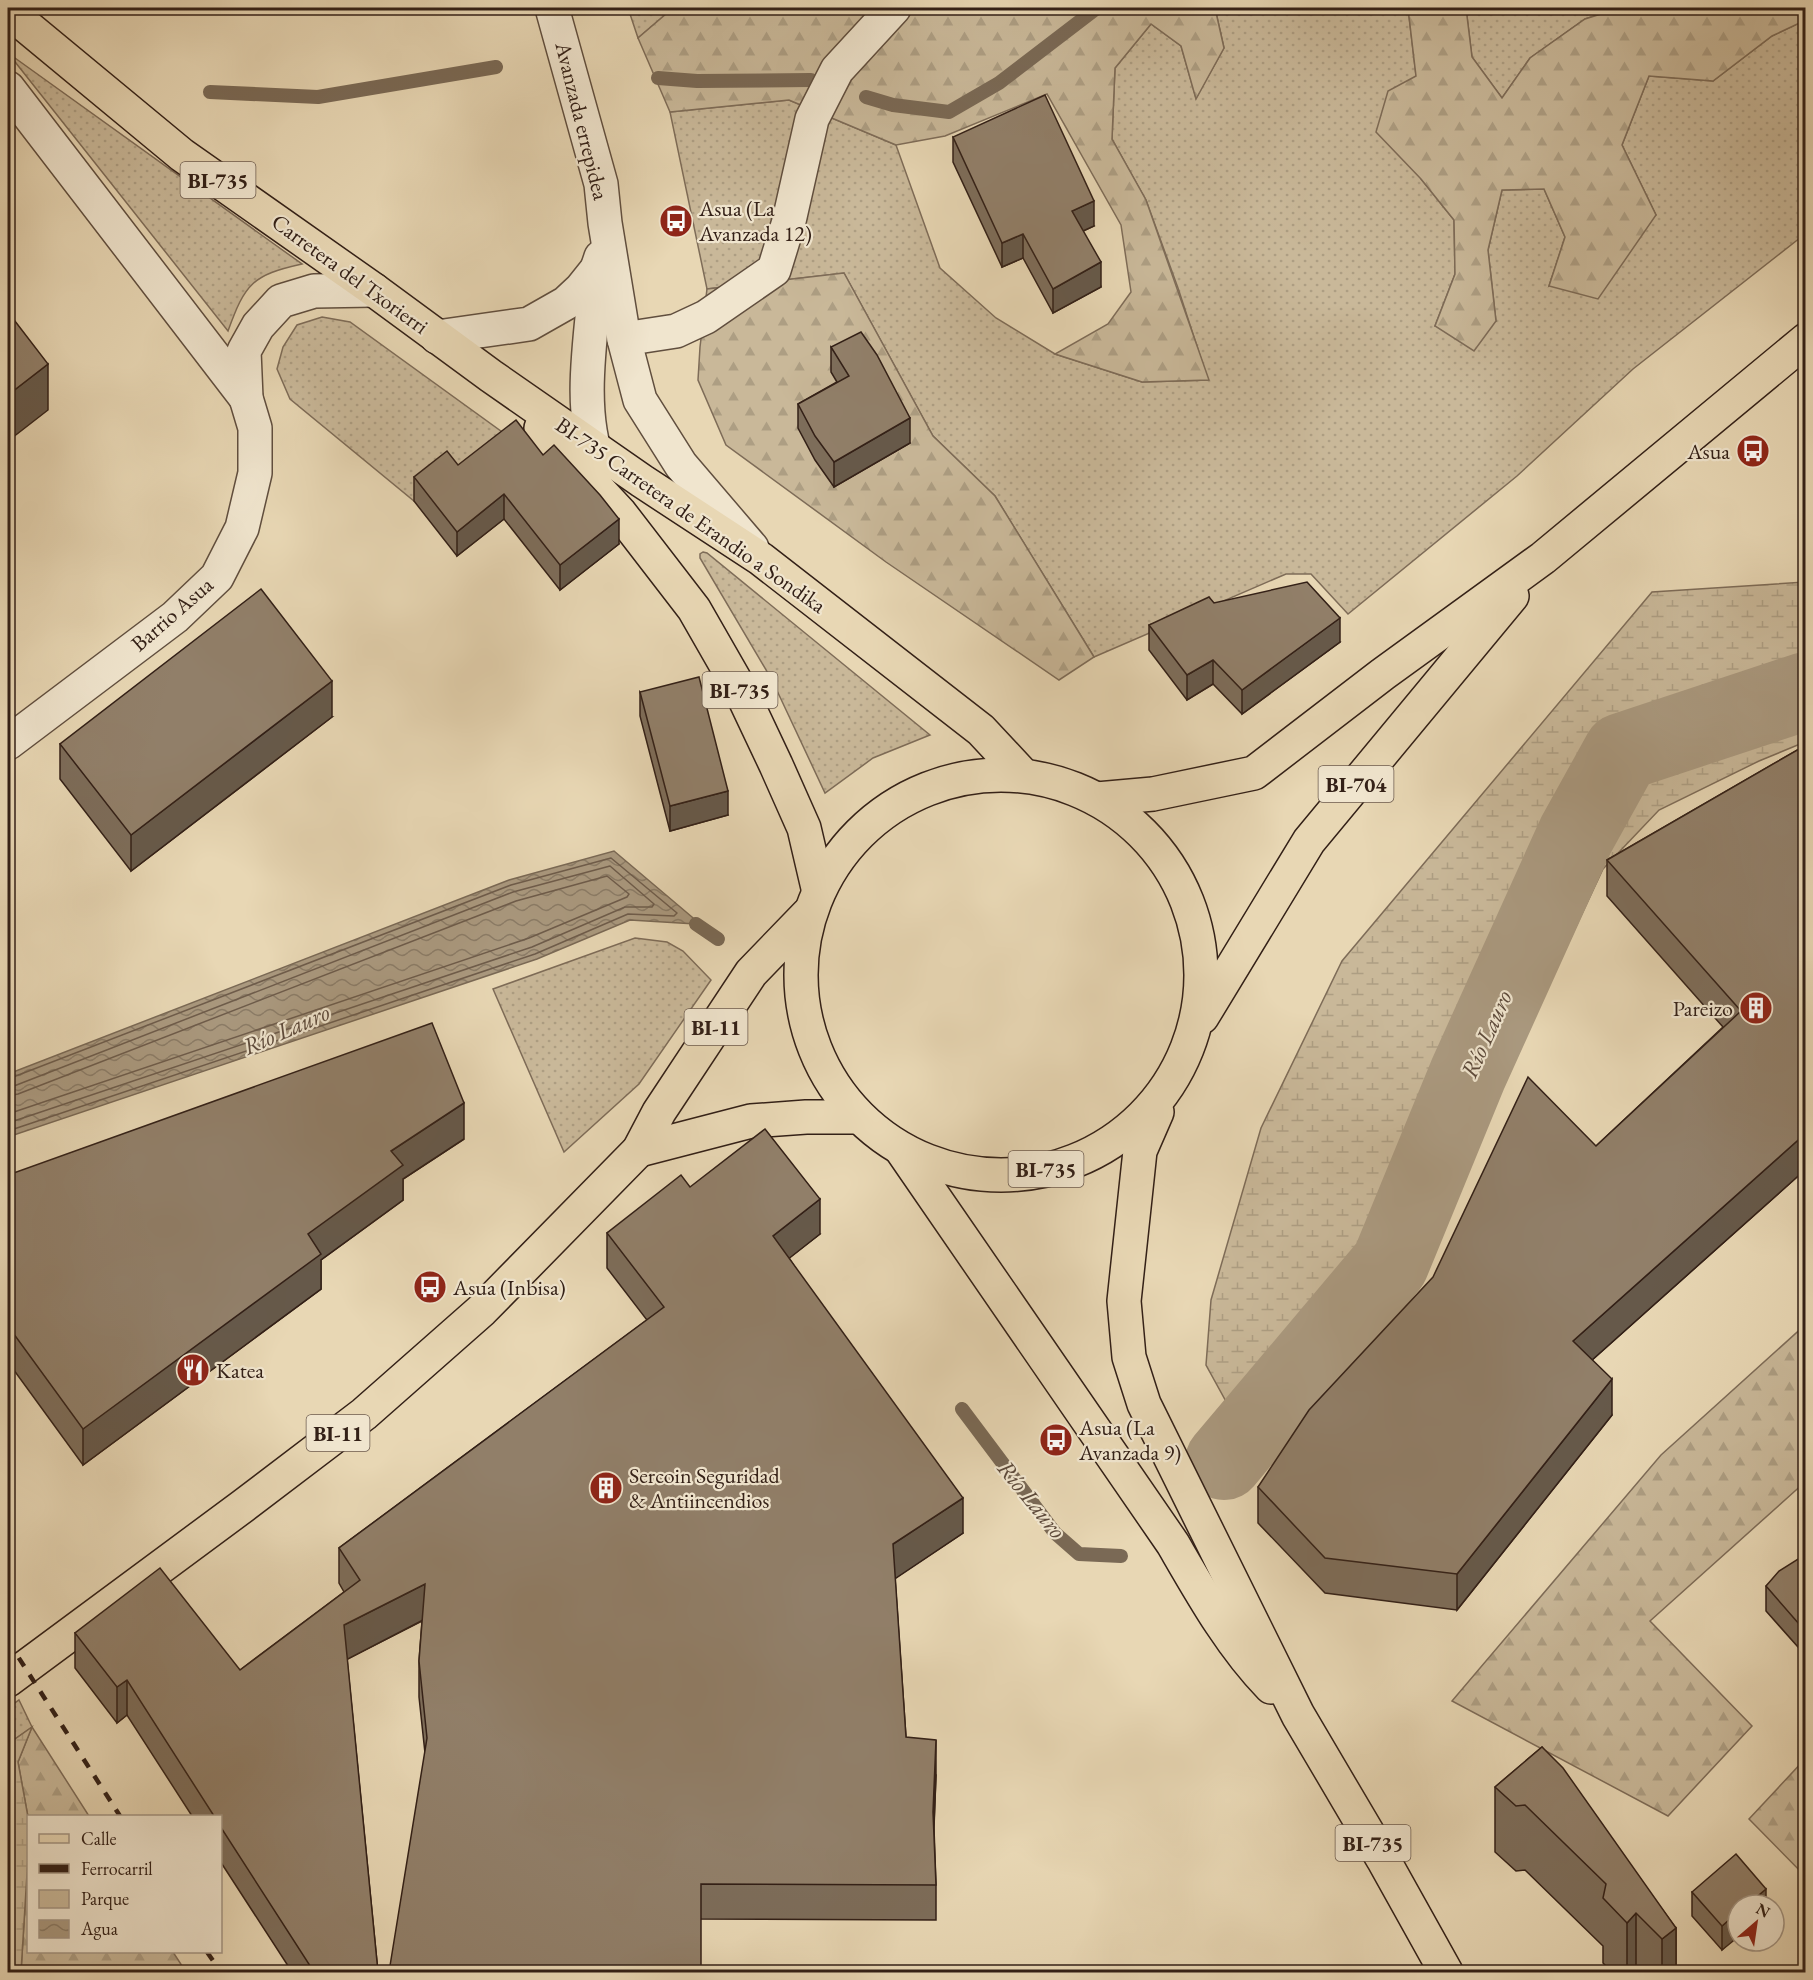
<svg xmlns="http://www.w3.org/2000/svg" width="1813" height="1980" viewBox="0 0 1813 1980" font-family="'EB Garamond',serif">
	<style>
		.green { fill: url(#green-dots); stroke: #7e6c58; stroke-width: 1.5 }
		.forest { fill: url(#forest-firs); stroke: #7e6c58; stroke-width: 1.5 }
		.wetland { fill: url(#wetland-marsh); stroke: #7e6c58; stroke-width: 1.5 }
		.water { fill: url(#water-waves); stroke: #7a6955; stroke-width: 1.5 }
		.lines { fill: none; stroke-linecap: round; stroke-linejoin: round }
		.shore { stroke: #6e5c4b; stroke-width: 1.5 }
		.stream { stroke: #7a6955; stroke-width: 14 }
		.river { stroke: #aa997f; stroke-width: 78 }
		.minor-casing { stroke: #604e3e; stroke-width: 36 }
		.primary-casing { stroke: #332017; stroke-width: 36 }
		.minor { stroke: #f0e5ce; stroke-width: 33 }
		.primary { stroke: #e8d7b4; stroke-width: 33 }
		.rail { stroke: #332017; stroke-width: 4.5; stroke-dasharray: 10 10; stroke-linecap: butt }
		.wall { fill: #7d6d5a; stroke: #332017; stroke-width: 1.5 }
		.shaded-wall { fill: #66594a; stroke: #332017; stroke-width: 1.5 }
		.building { fill: #917f69; stroke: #332017; stroke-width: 1.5 }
		.labels { text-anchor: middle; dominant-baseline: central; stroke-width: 4.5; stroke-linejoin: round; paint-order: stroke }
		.shield { fill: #f0e5ce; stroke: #6c5b4e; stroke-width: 1.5 }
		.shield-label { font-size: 21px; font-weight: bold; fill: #332017 }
		.street-label { font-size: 22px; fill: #332017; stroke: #f0e5ce }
		.poi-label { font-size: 22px; fill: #332017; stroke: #f0e5ce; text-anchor: start }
		.water-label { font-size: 24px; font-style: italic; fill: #5d4a3b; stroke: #f0e5ce }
	</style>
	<defs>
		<pattern id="green-dots" width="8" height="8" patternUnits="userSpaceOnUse" patternTransform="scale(1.5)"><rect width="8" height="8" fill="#c9b899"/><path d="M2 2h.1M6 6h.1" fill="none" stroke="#ad9e83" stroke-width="1.8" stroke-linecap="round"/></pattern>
		<pattern id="forest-firs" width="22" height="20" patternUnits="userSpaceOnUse" patternTransform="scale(1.5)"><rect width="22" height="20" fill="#c9b899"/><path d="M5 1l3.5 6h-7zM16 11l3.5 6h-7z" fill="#ad9e83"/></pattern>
		<pattern id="wetland-marsh" width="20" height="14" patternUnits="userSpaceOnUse" patternTransform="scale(1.5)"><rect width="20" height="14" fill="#c9b899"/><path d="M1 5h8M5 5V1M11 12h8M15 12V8" fill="none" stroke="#ad9e83"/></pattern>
		<pattern id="water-waves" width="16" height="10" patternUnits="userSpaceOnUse" patternTransform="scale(1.5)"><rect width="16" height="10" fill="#aa997f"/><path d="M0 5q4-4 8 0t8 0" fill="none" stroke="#8b7c67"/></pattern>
	</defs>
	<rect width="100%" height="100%" fill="#e8d7b4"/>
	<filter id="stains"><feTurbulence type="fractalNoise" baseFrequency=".00333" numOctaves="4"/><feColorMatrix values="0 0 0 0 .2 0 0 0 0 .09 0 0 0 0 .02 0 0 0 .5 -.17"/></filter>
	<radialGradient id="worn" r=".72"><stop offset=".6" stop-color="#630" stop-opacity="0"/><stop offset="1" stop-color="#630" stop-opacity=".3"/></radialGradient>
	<g class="green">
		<path d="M628 8H673L638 38Z"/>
		<path d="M1215 8H1408L1416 76 1421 179 1454 220 1455 274 1435 326 1496 321 1488 250 1502 190 1544 189 1565 237 1549 286 1656 215 1622 145 1649 76 1713 81 1772 36 1805 20V234L1633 369 1517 476 1348 614 1311 574H1286L1094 657 995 496 933 436 844 273 707 289 670 112 789 100 896 145 940 268 996 318 1055 354 1142 382 1208 380 1178 288 1146 200 1112 139 1115 68 1151 24 1181 46 1196 98 1224 48Z"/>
		<path d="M1466 8H1620L1585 19 1530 58 1502 98 1472 57Z"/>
		<path d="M8 53 302 264C252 275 245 284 228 331Z"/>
		<path d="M322 317 350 322 523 447 447 475 414 501 290 399 277 369 283 347 297 325Z"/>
		<path d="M703 552 707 553 930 735 873 758 825 793 772 680 700 558V554Z"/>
		<path d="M635 938 667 942 683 951 711 980 639 1084 564 1152 493 989Z"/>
		<path d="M19 1700 32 1727 8 1744V1708Z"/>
	</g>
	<g class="forest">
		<path d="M673 8H1215L1224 48 1196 99 1181 46 1151 24 1115 68 1112 139 1146 200 1209 380 1142 382 1055 354 1108 324 1131 292 1121 225 1047 94 945 136 896 145 789 100 670 112 638 38Z"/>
		<path d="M1408 8H1466L1472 57 1502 98 1530 58 1585 19 1620 8H1805L1806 20 1772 36 1713 81 1649 76 1622 145 1656 215 1598 299 1549 286 1565 237 1544 189 1502 190 1488 250 1496 321 1474 351 1435 326 1455 274 1454 220 1421 179 1376 132 1388 91 1416 76Z"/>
		<path d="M844 273 933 436 995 496 1094 657 1059 680 886 562 726 445 698 380 700 347 707 289Z"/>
		<path d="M1805 1325V1482L1650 1621 1752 1726 1668 1816 1452 1701 1661 1455Z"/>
		<path d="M32 1727 89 1816 28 1817 18 1762Z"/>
		<path d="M1805 1759V1876L1749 1819Z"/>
		<path d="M28 1857V1952H173L186 1972H21Z"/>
	</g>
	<g class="wetland">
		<path d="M1805 582V742L1759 761 1659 810 1603 869 1402 1297 1248 1473 1245 1436 1206 1365 1211 1300 1261 1128 1342 961 1652 592Z"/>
		<path d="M32 1727 18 1762 28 1817V1857L21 1972H8V1744Z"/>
	</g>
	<path class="water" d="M614 851 718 939 696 924 630 920 537 959 8 1137V1074L509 880Z"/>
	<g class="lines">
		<g class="shore">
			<path d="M8 1079 511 885 611 858 677 913 674 916 628 914 535 954 8 1131"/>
			<path d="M8 1087 14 1086 513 892 610 866 654 904 652 907H625L532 947 8 1123"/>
			<path d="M8 1096 18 1094 516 901 607 876 629 894 627 897 529 938 8 1114"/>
		</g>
		<g class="stream">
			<path d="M658 78 697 81 811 80"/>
			<path d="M210 92 318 97 496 67"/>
			<path d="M866 97 893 105 949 112 999 83 1097 8"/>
			<path d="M696 924 718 939"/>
			<path d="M962 1409 1055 1533 1079 1554 1121 1556"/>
		</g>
		<path class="river" d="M1224 1461 1390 1264 1468 1074 1576 835 1622 752 1806 691"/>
		<defs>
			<g id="minor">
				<path d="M552 8 601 184 605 223 624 339 640 400 681 465 752 548"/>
				<path d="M8 88 246 398"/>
				<path d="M437 337 529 324 566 303 581 289 597 269"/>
				<path d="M624 339 676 331 706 317 774 270 789 221 812 119 837 70 894 8"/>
				<path d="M600 467C576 410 592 331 597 269L601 257"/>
				<path d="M8 743 175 617 217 577 242 528 255 473V428L246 398 244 351 258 326 281 301 314 291 374 290"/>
			</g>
			<g id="primary">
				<path d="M8 11 182 155 374 290 491 376 642 481 761 559 981 730 1023 775"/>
				<path d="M541 428 620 513 694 609 741 691 776 765 804 828 818 888"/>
				<circle cx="1001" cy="975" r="200"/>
				<path d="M1097 799 1153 794 1254 773 1383 674 1543 558 1806 340"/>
				<path d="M1202 1017 1309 841 1512 596"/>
				<path d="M1157 1112 1140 1151 1124 1301 1129 1357 1144 1404 1298 1715 1383 1859 1446 1972"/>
				<path d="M639 1150 751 1121 806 1117H857"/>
				<path d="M903 1152 1173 1544C1202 1594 1231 1646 1271 1687"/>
				<path d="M8 1680 243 1506 364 1414 482 1310 639 1150 659 1112 751 973 808 914"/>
			</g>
		</defs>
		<use href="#minor" class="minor-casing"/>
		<use href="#primary" class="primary-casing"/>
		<use href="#minor" class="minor"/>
		<use href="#primary" class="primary"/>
		<g class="rail">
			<path d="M8 1641 120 1816"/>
			<path d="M207 1952 221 1972"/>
		</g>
	</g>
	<g class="wall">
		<path d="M953 137 1094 226 1083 231 1101 287 1053 313 1023 258 1002 267 953 162Z"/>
		<path d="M831 347 910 443 834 487 815 460 798 428V404L837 382 831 372Z"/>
		<path d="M543 455 619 544 560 590 504 519 457 556 414 501V477L458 465Z"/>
		<path d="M1214 603 1340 642 1242 714 1213 684 1187 700 1149 650V625Z"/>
		<path d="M640 692 728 815 670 831 640 716Z"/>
		<path d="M332 717 131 871 60 779V744Z"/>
		<path d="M1806 745V1169L1592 1360 1612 1415 1457 1610 1325 1593 1258 1523V1487L1596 1146 1723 1027 1607 896V860Z"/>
		<path d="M464 1139 403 1179V1200L321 1260V1289L83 1465 8 1362V1175Z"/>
		<path d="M690 1187 820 1234 789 1258 963 1533 895 1578 906 1737 936 1775 934 1828 936 1885V1920L701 1919 425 1753 419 1697V1661L422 1621 347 1659 378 1972H292L220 1861V1816H192L127 1715 117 1723 75 1668V1633L240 1670 344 1592 339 1583V1548L647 1320 607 1268V1233Z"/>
		<path d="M1806 1554V1656L1766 1611V1586Z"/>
		<path d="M1542 1747 1676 1928V1972H1612L1603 1963V1946L1525 1870 1516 1871 1495 1852V1787Z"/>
		<path d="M1692 1892 1766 1905 1722 1950 1692 1916Z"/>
	</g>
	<g class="shaded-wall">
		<path d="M1094 201V226L1072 236V211Z"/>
		<path d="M1023 234V258L1002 267V243Z"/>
		<path d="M1101 262V287L1053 313V289Z"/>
		<path d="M48 364V410L8 441V395Z"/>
		<path d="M910 418V443L834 487V462Z"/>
		<path d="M504 494V519L457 556V532Z"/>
		<path d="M619 519V544L560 590V565Z"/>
		<path d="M1340 618V642L1242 714V690Z"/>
		<path d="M1213 660V684L1187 700V675Z"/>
		<path d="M332 681V717L131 871V835Z"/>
		<path d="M728 791V815L670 831V806Z"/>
		<path d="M464 1103V1139L403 1179V1200L321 1260V1289L83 1465V1429L308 1234 391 1151Z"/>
		<path d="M1806 1133V1169L1573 1377V1341Z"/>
		<path d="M820 1199V1234L773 1271V1236Z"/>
		<path d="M1612 1379V1415L1457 1610V1574Z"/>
		<path d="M963 1498V1533L893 1580V1544Z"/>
		<path d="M425 1584V1619L344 1661V1625Z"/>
		<path d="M127 1680V1715L117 1723V1687Z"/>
		<path d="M936 1740V1775L933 1848V1812Z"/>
		<path d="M1766 1889V1905H1747Z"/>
		<path d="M1738 1912V1937L1722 1950V1926Z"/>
		<path d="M1636 1913V1972H1627V1923Z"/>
		<path d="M1676 1928V1972H1662V1939Z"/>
	</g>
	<g class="building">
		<path d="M1045 95 1094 201 1072 211 1101 262 1053 289 1023 234 1002 243 953 137Z"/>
		<path d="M8 312 48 364 8 395Z"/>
		<path d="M861 332 877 355 910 418 834 462 815 436 798 404 849 376 831 347Z"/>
		<path d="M516 420 543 455 554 445 600 495 619 519 560 565 504 494 457 532 414 477 447 451 458 465Z"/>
		<path d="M1307 582 1340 618 1242 690 1213 660 1187 675 1149 625 1209 597 1214 603Z"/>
		<path d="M261 589 332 681 131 835 60 744Z"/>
		<path d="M699 677 728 791 670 806 640 692Z"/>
		<path d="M1806 745V1133L1573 1341 1612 1379 1457 1574 1325 1558 1258 1487 1309 1410 1433 1277 1528 1077 1596 1146 1741 1011 1607 860Z"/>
		<path d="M432 1023 464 1103 391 1151 403 1165 308 1234 321 1254 83 1429 8 1326V1175Z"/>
		<path d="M765 1129 820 1199 773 1236 963 1498 893 1544 906 1737 936 1740 933 1812 936 1885 701 1884V1972H389L427 1738 419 1661 425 1584 344 1625 378 1972H314L220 1826V1816H214L127 1680 117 1687 75 1633 160 1568 240 1670 360 1580 339 1548 664 1307 607 1233 681 1175 690 1187Z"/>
		<path d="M1806 1554V1632L1766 1586 1779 1571Z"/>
		<path d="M1542 1747 1563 1768 1676 1928 1662 1939 1636 1913 1627 1923 1603 1898 1606 1884 1525 1805 1516 1806 1495 1787Z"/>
		<path d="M1736 1854 1766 1889 1747 1905H1738V1912L1722 1926 1692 1892Z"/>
	</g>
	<defs>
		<symbol id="bus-disc" viewBox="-11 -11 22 22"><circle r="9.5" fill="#8f2418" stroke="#f0e5ce"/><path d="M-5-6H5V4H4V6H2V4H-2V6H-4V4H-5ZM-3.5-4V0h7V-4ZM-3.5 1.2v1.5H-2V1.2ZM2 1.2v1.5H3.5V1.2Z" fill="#fff"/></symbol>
		<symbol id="building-disc" viewBox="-11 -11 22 22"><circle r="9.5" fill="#8f2418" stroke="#f0e5ce"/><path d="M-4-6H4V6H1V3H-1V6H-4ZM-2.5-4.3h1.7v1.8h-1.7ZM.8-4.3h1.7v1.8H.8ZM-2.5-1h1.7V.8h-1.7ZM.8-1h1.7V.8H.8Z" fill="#fff"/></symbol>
		<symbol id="restaurant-disc" viewBox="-11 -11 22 22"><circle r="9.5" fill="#8f2418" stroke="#f0e5ce"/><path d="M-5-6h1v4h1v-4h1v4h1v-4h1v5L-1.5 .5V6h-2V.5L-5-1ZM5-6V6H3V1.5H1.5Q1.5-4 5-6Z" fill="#fff"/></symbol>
	</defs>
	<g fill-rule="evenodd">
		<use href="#bus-disc" x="657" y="202" width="38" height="38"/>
		<use href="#bus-disc" x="1734" y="432" width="38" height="38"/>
		<use href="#building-disc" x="1737" y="989" width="38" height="38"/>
		<use href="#bus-disc" x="411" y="1268" width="38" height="38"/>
		<use href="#restaurant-disc" x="174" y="1351" width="38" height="38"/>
		<use href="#bus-disc" x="1037" y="1421" width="38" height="38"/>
		<use href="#building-disc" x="587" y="1469" width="38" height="38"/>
	</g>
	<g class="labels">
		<g class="shield">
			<rect x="180.5" y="162" width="75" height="36" rx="4.5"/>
			<rect x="702.5" y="672" width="75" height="36" rx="4.5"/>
			<rect x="1318.5" y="766" width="75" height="36" rx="4.5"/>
			<rect x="684.5" y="1009" width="63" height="36" rx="4.5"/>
			<rect x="1008.5" y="1151" width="75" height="36" rx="4.5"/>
			<rect x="306.5" y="1415" width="63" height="36" rx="4.5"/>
			<rect x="1335.5" y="1825" width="75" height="36" rx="4.5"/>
		</g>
		<g class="shield-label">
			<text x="218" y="180">BI-735</text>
			<text x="740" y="690">BI-735</text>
			<text x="1356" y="784">BI-704</text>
			<text x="716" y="1027">BI-11</text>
			<text x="1046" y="1169">BI-735</text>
			<text x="338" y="1433">BI-11</text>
			<text x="1373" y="1843">BI-735</text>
		</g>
		<g class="street-label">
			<text transform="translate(582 121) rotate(76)">Avanzada errepidea</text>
			<text transform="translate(350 274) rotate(36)">Carretera del Txorierri</text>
			<text transform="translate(691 515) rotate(35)">BI-735 Carretera de Erandio a Sondika</text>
			<text transform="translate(172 614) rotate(-41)">Barrio Asua</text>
		</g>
		<g class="poi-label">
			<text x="699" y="208">Asua (La<tspan x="699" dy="25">Avanzada 12)</tspan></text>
			<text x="1730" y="451" text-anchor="end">Asua</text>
			<text x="1733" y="1008" text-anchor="end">Pareizo</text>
			<text x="453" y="1287">Asua (Inbisa)</text>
			<text x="216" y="1370">Katea</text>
			<text x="1079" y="1427">Asua (La<tspan x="1079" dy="25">Avanzada 9)</tspan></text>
			<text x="629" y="1475">Sercoin Seguridad<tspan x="629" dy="25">&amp; Antiincendios</tspan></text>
		</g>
		<g class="water-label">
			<text transform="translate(286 1029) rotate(-24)">Río Lauro</text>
			<text transform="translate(1486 1034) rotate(-66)">Río Lauro</text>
			<text transform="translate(1032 1499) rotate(51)">Río Lauro</text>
		</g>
	</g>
	<rect width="1813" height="1980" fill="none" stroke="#e8d7b4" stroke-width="30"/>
	<rect x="9" y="9" width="1795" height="1962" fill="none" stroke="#332017" stroke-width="3"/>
	<rect x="15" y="15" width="1783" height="1950" fill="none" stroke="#332017" stroke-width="1.5"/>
	<rect x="27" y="1815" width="195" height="138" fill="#f0e5ce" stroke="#a49685" stroke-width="1.5"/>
	<rect x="39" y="1834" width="30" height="9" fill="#e8d7b4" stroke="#a49685" stroke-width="1.5"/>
	<text x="81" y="1845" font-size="18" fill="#332017">Calle</text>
	<rect x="39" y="1864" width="30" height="9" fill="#332017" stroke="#a49685" stroke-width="1.5"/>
	<text x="81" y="1875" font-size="18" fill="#332017">Ferrocarril</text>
	<rect x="39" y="1890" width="30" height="18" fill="#c9b899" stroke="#a49685" stroke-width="1.5"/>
	<text x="81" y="1905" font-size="18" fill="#332017">Parque</text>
	<rect x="39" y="1920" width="30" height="18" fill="url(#water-waves)" stroke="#a49685" stroke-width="1.5"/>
	<text x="81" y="1935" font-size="18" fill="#332017">Agua</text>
	<g transform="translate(1756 1923) rotate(29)"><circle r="28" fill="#f0e5ce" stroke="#a49685" stroke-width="1.5"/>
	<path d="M0-4.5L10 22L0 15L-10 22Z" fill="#8f2418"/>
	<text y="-9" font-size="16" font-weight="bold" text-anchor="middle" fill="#332017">N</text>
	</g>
	<rect width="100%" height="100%" filter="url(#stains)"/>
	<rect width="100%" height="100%" fill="url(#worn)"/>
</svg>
